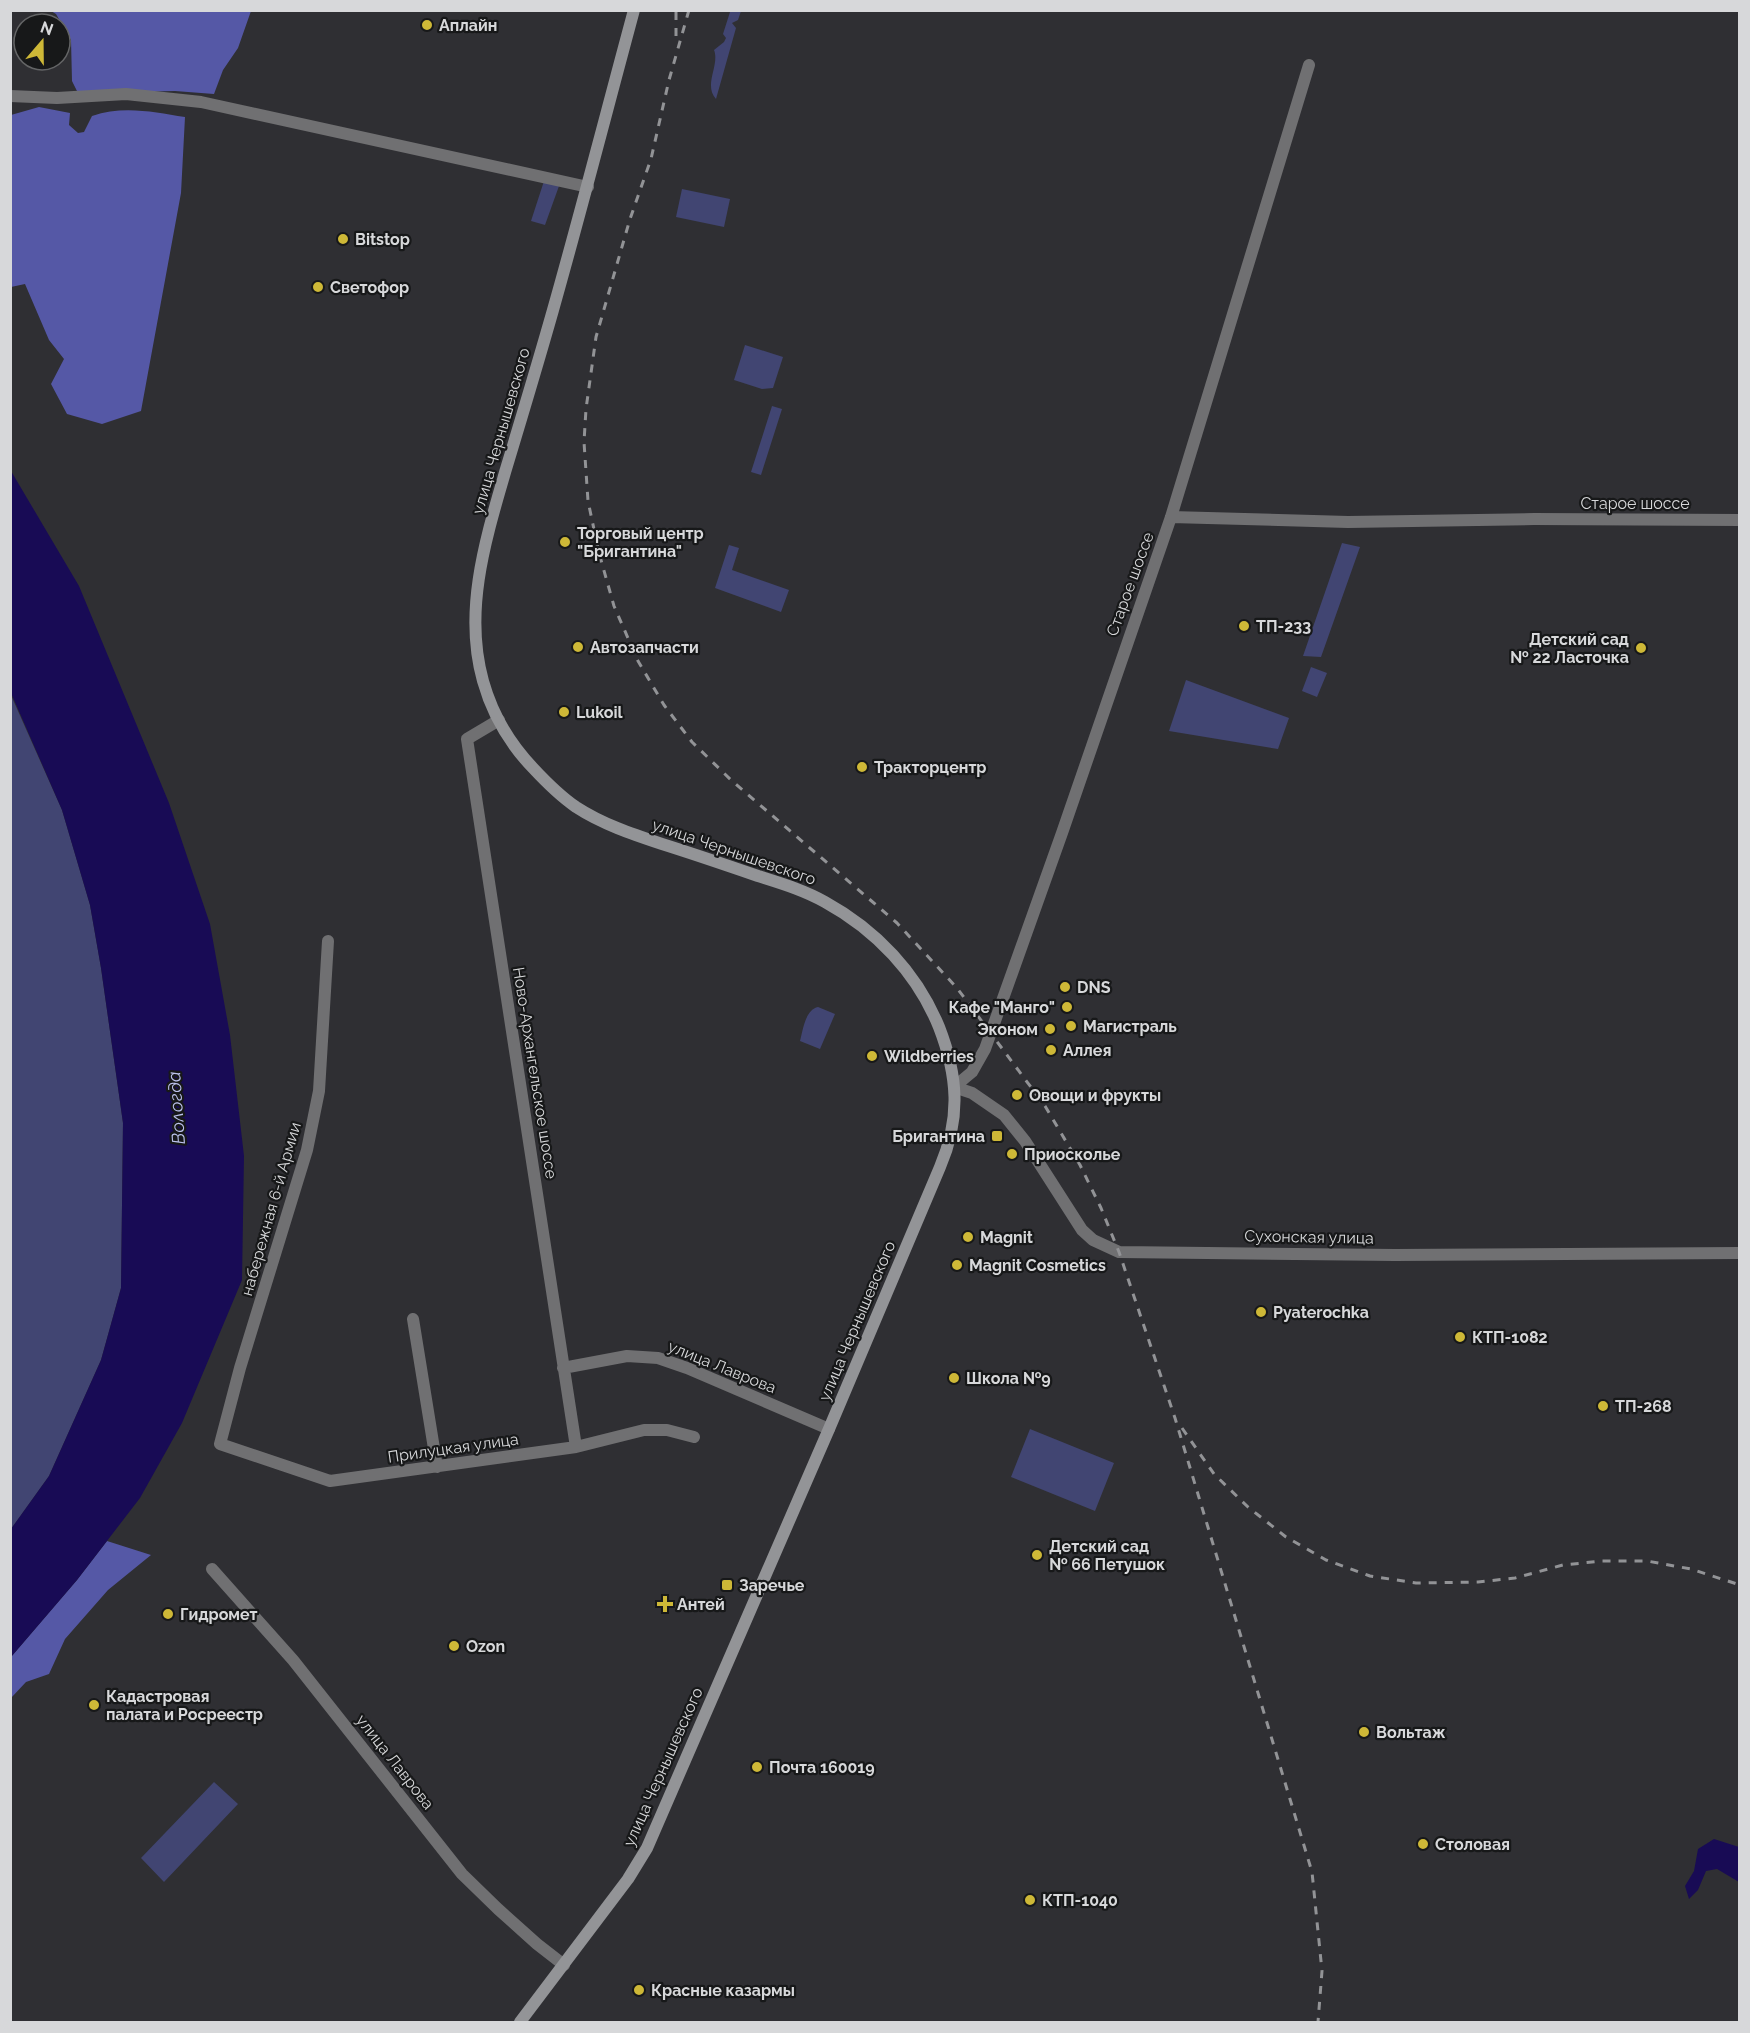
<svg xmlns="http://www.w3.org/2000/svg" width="1750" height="2033" viewBox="0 0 1750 2033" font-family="Raleway,sans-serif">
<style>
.green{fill:#414572}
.forest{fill:#5558a6}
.water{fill:#180b55}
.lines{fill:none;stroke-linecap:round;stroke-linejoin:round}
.minor{stroke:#707072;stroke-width:12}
.secondary{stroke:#939497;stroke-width:12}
.rail{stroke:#929396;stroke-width:3;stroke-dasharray:8 8;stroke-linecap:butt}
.poi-dot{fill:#ceb837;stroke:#171819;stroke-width:2}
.labels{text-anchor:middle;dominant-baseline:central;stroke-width:4.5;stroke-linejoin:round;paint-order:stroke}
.poi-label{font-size:16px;font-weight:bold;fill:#d7d8da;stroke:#171819;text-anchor:start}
.street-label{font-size:16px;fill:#d7d8da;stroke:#171819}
.water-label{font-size:18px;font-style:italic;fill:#bcc2ed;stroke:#171819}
</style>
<rect width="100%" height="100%" fill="#2f2f33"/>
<path class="green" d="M734,10L741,11L738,20L732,23L736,28L716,99C703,85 720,65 714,50L724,42L726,38L723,34L730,12Z
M544,181L559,186L545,225L531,221Z
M682,189L730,199L724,227L676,217Z
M745,345L783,357L773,388L762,389L734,380Z
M772,406L782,409L761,475L751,472Z
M1342,543L1360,547L1321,657L1303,656Z
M729,545L739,548L732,570L789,590L781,612L715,588Z
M1311,667L1327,673L1317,697L1302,691Z
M1186,680L1289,718L1278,749L1169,731Z
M10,693L62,810L90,905L101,968L123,1123L121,1288L101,1360L49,1476L11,1529Z
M818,1007L835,1014L820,1049L800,1041C803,1030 805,1010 818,1007Z
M1030,1429L1114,1463L1095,1511L1011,1477Z
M214,1782L238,1804L164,1882L141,1858Z"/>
<path class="forest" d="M51,11H251L238,48L223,70L214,94L175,91L78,93L72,81L71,40L56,14Z
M39,107L70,113L69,125L78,133L84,132L92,116C123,105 154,112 185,117L181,193L141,411L102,424L67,414L51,384L64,359L49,340L25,284L11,287V115Z
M107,1541L151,1555L108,1590L65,1639L49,1674L26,1682L11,1698V1657L77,1580Z"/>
<path class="water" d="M11,471L79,586L169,803L210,924L230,1035L244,1156L242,1280L182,1423L140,1498L77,1580L11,1657V1529L49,1476L101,1360L121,1288L123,1123L101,968L90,905L62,810L11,693Z
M1714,1839L1739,1847V1882L1717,1869L1706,1871L1698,1890L1689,1899L1685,1886L1694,1871L1698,1849Z"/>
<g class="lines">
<path class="minor" d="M10,96L57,98L126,94L201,102L588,187
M1171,517L1348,522L1534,519L1740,520
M499,720L467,739L576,1447
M328,941L319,1091L307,1150L240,1368L220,1444L330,1481L576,1447L644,1430H667L694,1437
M954,1087L972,1072L985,1049L1062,833L1171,517L1309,65
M954,1087L972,1093L1004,1115L1025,1141L1082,1230L1093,1240L1119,1252L1395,1255L1740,1253
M413,1319L437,1467
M563,1368L627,1356L658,1358L687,1368L829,1429
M212,1569L293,1660L462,1874L498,1909L537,1944L564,1965"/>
<path class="secondary" d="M520,2022L628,1879L647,1848L829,1429L940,1167C961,1118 958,1076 939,1027C917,973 876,930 825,902C804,890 780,883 758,876C726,865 694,854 662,844C632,834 602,824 576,807C560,796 546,782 533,768C510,744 492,713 483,681C463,610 486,538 506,469C522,416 538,363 553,310C581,211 607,110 634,10"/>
<path class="rail" d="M689,10L669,80L651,159L630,219L596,337L586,409L584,442L588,501L599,553L614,606L638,661L664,705L692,742L731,780L897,923L957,988L1045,1106L1080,1165L1101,1208L1119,1252L1175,1418L1312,1872L1322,1971L1318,2022
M676,36V10
M1182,1428L1214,1474L1248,1507L1286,1537L1326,1560L1370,1576L1416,1583L1478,1582L1515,1578L1563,1565L1602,1561H1647L1691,1569L1740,1585"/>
</g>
<g class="poi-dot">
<circle cx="427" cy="25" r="6"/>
<circle cx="343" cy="239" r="6"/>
<circle cx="318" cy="287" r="6"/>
<circle cx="565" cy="542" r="6"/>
<circle cx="1244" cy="626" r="6"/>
<circle cx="578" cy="647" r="6"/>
<circle cx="1641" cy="648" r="6"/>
<circle cx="564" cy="712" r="6"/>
<circle cx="862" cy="767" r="6"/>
<circle cx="1065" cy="987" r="6"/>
<circle cx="1067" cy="1007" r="6"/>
<circle cx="1071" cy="1026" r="6"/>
<circle cx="1050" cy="1029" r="6"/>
<circle cx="1051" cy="1050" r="6"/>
<circle cx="872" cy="1056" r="6"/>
<circle cx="1017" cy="1095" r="6"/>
<rect x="991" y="1130" width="12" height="12" rx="3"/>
<circle cx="1012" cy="1154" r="6"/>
<circle cx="968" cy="1237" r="6"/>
<circle cx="957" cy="1265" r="6"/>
<circle cx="1261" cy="1312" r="6"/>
<circle cx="1460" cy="1337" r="6"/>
<circle cx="954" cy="1378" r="6"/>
<circle cx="1603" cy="1406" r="6"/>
<circle cx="1037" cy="1555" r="6"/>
<rect x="721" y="1579" width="12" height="12" rx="3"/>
<path d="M662 1595h6v6h6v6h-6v6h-6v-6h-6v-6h6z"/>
<circle cx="168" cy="1614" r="6"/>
<circle cx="454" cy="1646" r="6"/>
<circle cx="94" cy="1705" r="6"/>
<circle cx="1364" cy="1732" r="6"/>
<circle cx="757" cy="1767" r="6"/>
<circle cx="1423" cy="1844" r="6"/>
<circle cx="1030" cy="1900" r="6"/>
<circle cx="639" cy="1990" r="6"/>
</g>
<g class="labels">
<g class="poi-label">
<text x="439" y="25">Аплайн</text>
<text x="355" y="239">Bitstop</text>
<text x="330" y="287">Светофор</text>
<text x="577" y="533">Торговый центр<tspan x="577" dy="18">"Бригантина"</tspan></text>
<text x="1256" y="626">ТП-233</text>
<text x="1629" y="639" text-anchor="end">Детский сад<tspan x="1629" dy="18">№ 22 Ласточка</tspan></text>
<text x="590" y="647">Автозапчасти</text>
<text x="576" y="712">Lukoil</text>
<text x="874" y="767">Тракторцентр</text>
<text x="1077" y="987">DNS</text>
<text x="1055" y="1007" text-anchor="end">Кафе "Манго"</text>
<text x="1083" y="1026">Магистраль</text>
<text x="1038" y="1029" text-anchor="end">Эконом</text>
<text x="1063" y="1050">Аллея</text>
<text x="884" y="1056">Wildberries</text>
<text x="1029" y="1095">Овощи и фрукты</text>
<text x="985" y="1136" text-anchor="end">Бригантина</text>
<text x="1024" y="1154">Приосколье</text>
<text x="980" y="1237">Magnit</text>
<text x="969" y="1265">Magnit Cosmetics</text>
<text x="1273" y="1312">Pyaterochka</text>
<text x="1472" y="1337">КТП-1082</text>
<text x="966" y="1378">Школа №9</text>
<text x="1615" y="1406">ТП-268</text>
<text x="1049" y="1546">Детский сад<tspan x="1049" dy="18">№ 66 Петушок</tspan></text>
<text x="739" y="1585">Заречье</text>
<text x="677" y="1604">Антей</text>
<text x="180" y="1614">Гидромет</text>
<text x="466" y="1646">Ozon</text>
<text x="106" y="1696">Кадастровая<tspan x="106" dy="18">палата и Росреестр</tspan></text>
<text x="1376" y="1732">Вольтаж</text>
<text x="769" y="1767">Почта 160019</text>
<text x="1435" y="1844">Столовая</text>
<text x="1042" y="1900">КТП-1040</text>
<text x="651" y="1990">Красные казармы</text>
</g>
<g class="street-label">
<text transform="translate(501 431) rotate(-74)">улица Чернышевского</text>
<text x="1635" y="503">Старое шоссе</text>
<text transform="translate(1130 584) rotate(-70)">Старое шоссе</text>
<text transform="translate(734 852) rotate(19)">улица Чернышевского</text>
<text transform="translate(535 1073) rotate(81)">Ново-Архангельское шоссе</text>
<text transform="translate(271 1209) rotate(-74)">набережная 6-й Армии</text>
<text transform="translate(1309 1237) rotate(1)">Сухонская улица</text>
<text transform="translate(857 1321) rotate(-67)">улица Чернышевского</text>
<text transform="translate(722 1367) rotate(22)">улица Лаврова</text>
<text transform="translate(453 1448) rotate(-8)">Прилуцкая улица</text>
<text transform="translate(395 1762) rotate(52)">улица Лаврова</text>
<text transform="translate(663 1767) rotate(-66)">улица Чернышевского</text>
</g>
<g class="water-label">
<text transform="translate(176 1108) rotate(-94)">Вологда</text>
</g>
</g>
<rect width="1750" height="2033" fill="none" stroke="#d7d8da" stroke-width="24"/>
<g transform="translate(42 42) rotate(20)"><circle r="28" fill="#171819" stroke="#646566" stroke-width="1.5"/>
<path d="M0-4.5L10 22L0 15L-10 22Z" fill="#ceb837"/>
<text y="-9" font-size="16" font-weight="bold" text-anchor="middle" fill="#d7d8da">N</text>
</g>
</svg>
